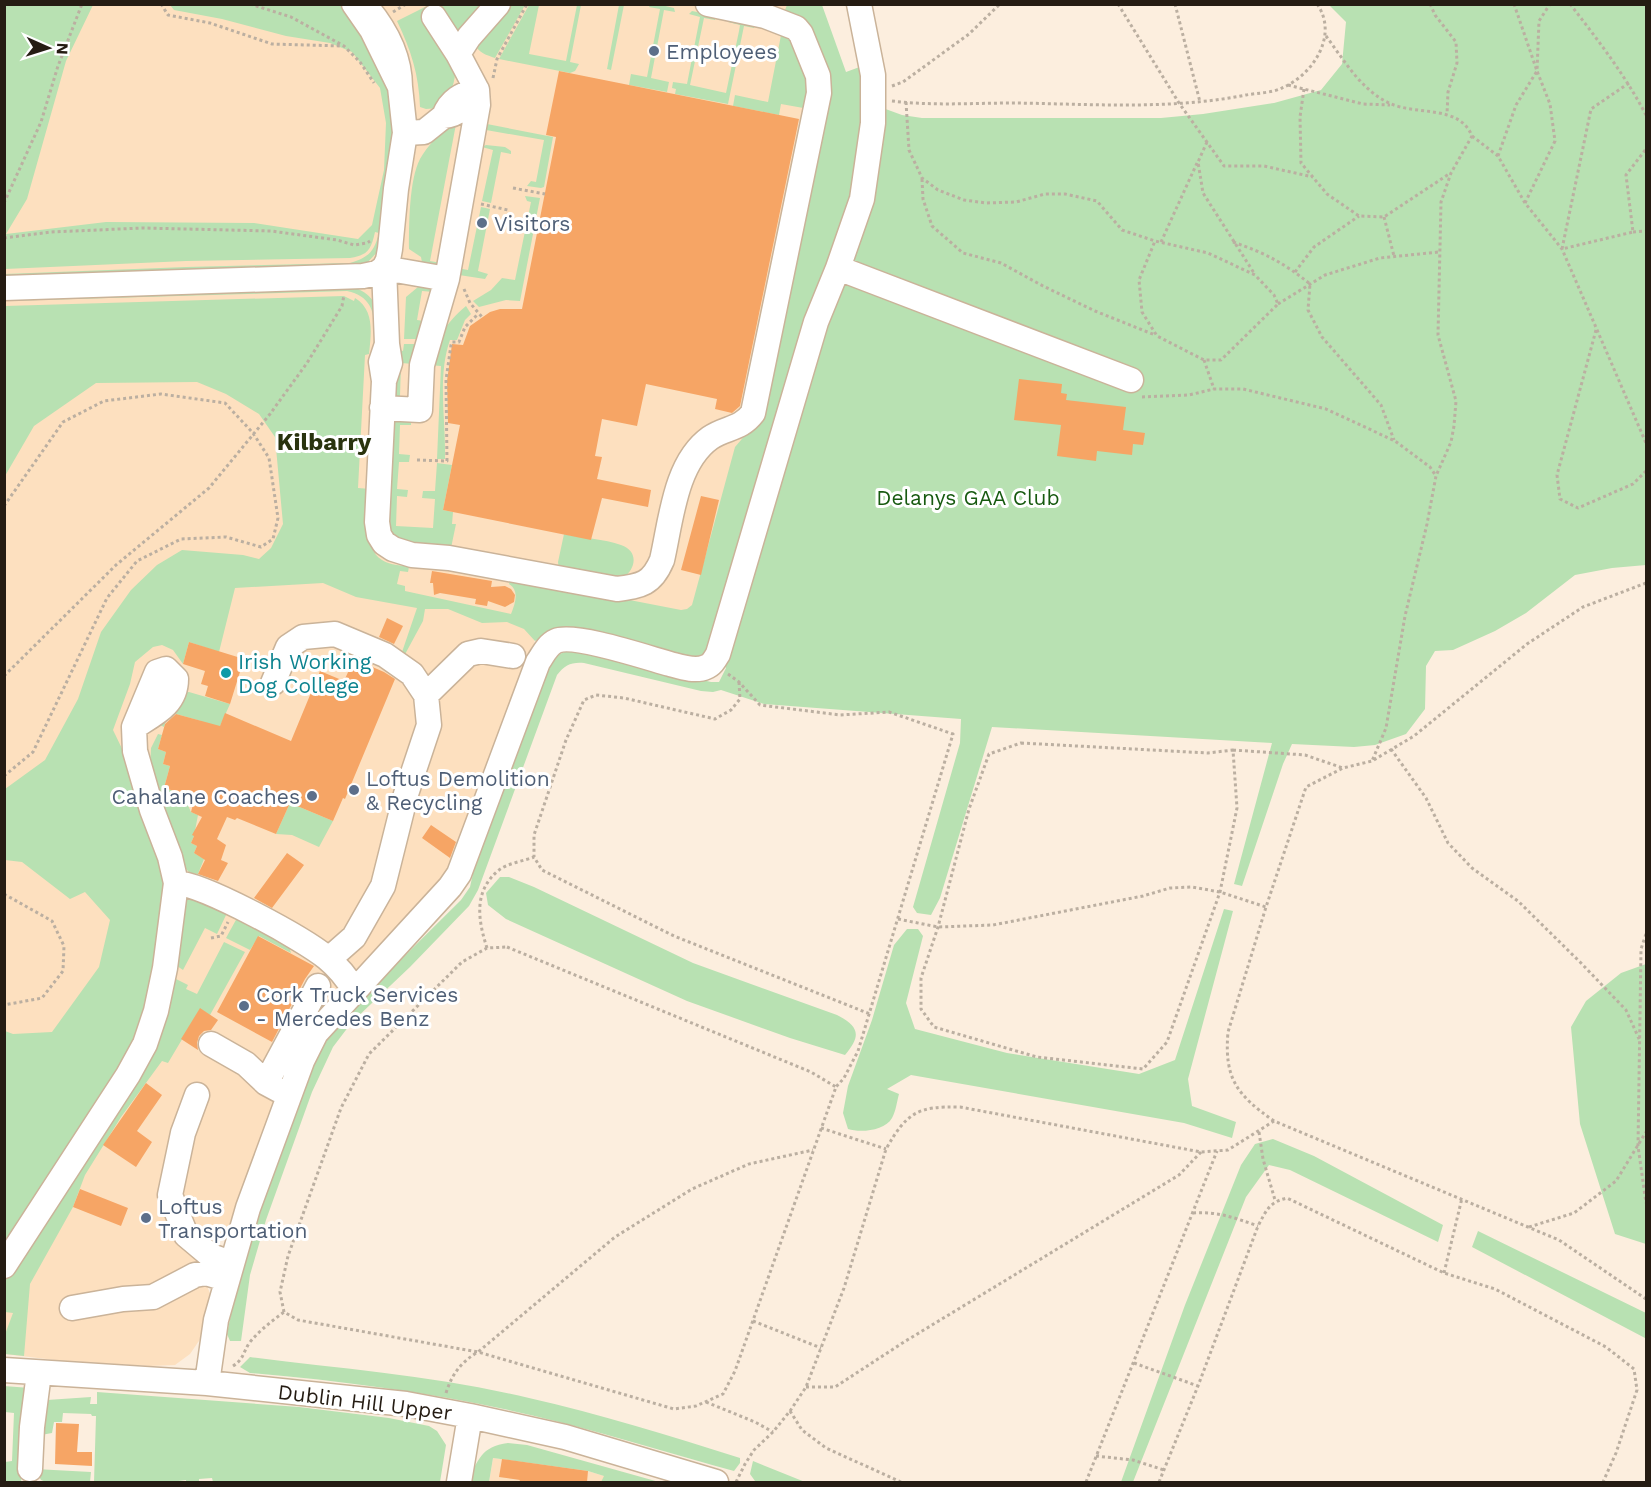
<svg xmlns="http://www.w3.org/2000/svg" width="1651" height="1487" viewBox="0 0 1651 1487" font-family="'Work Sans',sans-serif">
<style>
.built{fill:#fde0bf}
.green{fill:#b8e1b2}
.building{fill:#f6a565}
.lines{fill:none;stroke-linecap:round;stroke-linejoin:round}
.minor-casing{stroke:#cab399;stroke-width:27}
.path{stroke:#bbafa1;stroke-width:3;stroke-dasharray:3 3;stroke-linecap:butt}
.minor{stroke:#fff;stroke-width:24}
.service-dot{fill:#5c6f8a;stroke:#fff;stroke-width:2}
.culture-dot{fill:#0f9aa8;stroke:#fff;stroke-width:2}
.labels{text-anchor:middle;dominant-baseline:central;stroke-width:6;stroke-linejoin:round;paint-order:stroke}
.service-label{font-size:21px;fill:#4e5e75;stroke:#fff;text-anchor:start}
.park-label{font-size:21px;fill:#175a10;stroke:#fff}
.culture-label{font-size:21px;fill:#0d838f;stroke:#fff;text-anchor:start}
.street-label{font-size:21px;fill:#251c13;stroke:#fff}
.quarter-label{font-size:24px;font-weight:bold;fill:#29330e;stroke:#fff}
</style>
<rect width="100%" height="100%" fill="#fceede"/>
<path class="built" d="M5,5H822L709,637L538,620L532,657L453,867L427,903L330,996L315,1018L282,1077L276,1104L228,1235L218,1241L214,1247L204,1279L212,1298L203,1335L190,1354L175,1365L150,1366L63,1361L5,1354Z
M493,1458L588,1471L624,1482H489Z"/>
<path class="green" d="M344,4L381,59L395,115L381,248L367,263L356,268L5,280V274L186,267L350,263C369,257 374,252 379,233L375,232C371,250 368,255 350,258L186,261L5,269L4,5H93L66,61L27,199L6,234L106,222L254,223L358,239L372,225L384,170L386,123L380,88L352,52L330,43L286,36L222,19L174,10L170,5Z
M429,5H487L455,73C455,87 447,97 439,108L426,109L420,107C419,75 411,50 397,21Z
M509,5H525L495,58C487,55 478,53 475,44Z
M539,5L529,54L566,61L577,5H581L570,62L579,64L575,71L570,73L499,59L529,5Z
M619,5H624L611,70L607,69Z
M650,5H661L674,8L675,12L664,10L651,78L669,82L667,92L629,85L631,74L647,77L660,9L649,7Z
M787,5H822L846,72L865,65L880,107L902,115L922,118H1161L1203,114L1274,103L1321,90L1342,64L1346,22L1329,5H1646V565L1612,568L1575,575L1526,613L1495,631L1453,650L1435,651L1426,666L1425,709L1406,734L1375,745L1354,747L1292,744L1283,764L1242,886L1234,884L1272,743L992,727L940,898L931,915L917,913L913,907L960,743L961,719L764,704L721,690L713,692L701,691L584,663C571,662 565,665 557,675L478,890L469,906L410,967L352,1022L333,1047L312,1092L266,1220L250,1275L241,1341H230L227,1334L240,1269L257,1215L303,1088L325,1042L344,1016L461,900L470,887L478,851L543,680C553,661 554,651 577,650L711,682H719L726,668L718,654L701,660L552,631L535,641L524,629L507,622L482,623L448,609H425L423,621L403,658L401,655L417,608L356,597L323,583L235,588L219,652L189,642L183,664L173,650L162,645L153,647L135,662L130,684L113,730L127,759L169,881L142,1032L5,1249V1031L13,1034L52,1032L99,967L110,920L85,892L70,899L22,862L5,860V789L45,760L78,699L101,632L131,590L157,565L182,550L243,555L259,559L271,548L283,524L275,437L259,414L226,394L197,382L96,383L34,426L5,476V306L344,296L354,301L355,298C375,310 371,334 369,354L365,355L358,488L371,489C370,508 362,549 382,560C390,565 400,565 409,567L408,572L400,571L397,584L405,586V591L511,614C515,604 520,591 509,584L511,577L681,610L687,609L692,605L735,447L753,426L826,93L775,7L785,10Z
M692,11L712,15L715,17V20L704,18L690,85L726,93L739,31L740,25L728,22L734,18L755,24L754,28L744,26L728,104L675,94L676,89L672,88L673,82L687,84L700,17L689,14Z
M783,25L813,76L809,109L781,104L779,115L733,106L735,95L768,102Z
M464,121L467,126L456,124L430,261L441,263L440,267L423,268L421,257L409,249C409,225 409,180 420,159C427,146 441,133 450,122Z
M487,124L553,137L544,187L541,188L527,186L531,181L536,182L544,140L486,130Z
M486,145L505,147L511,151V154L501,152L491,203L482,201L493,150L482,147Z
M525,196L540,198L520,301L506,300L479,307L473,301L491,290L502,278L515,280L531,202L527,201Z
M481,207L490,209L478,271L488,274L485,279L459,275L457,268L468,270Z
M420,282L430,284L434,292L422,291L417,320L430,322L423,339H404L406,297L418,287Z
M356,288C387,301 378,328 373,355C374,328 381,298 347,291L5,301L4,296Z
M466,306L471,314L465,320L457,340H450C437,377 446,420 445,459H437L441,366L429,365C437,338 445,324 466,306Z
M400,344V350L403,351L404,344H420L414,364L401,363L400,396L411,397L395,400V345Z
M391,420L411,421V425H400L399,454L410,455L409,462H399L397,489L408,490L407,497L397,496L396,526L433,528L435,499L422,498L423,491H435L437,463L452,465L443,510L453,512L452,524H456L451,548L414,543L400,540L390,534L385,522L393,437L390,436Z
M564,534C581,538 605,539 621,545C639,551 636,569 623,578L559,570L558,562Z
M189,692L230,704L212,744L196,766L186,801L191,812L198,815L194,836L191,843L197,846L194,853L204,859L198,874L190,873L176,859L150,770L151,748L158,734L162,735L158,749L166,752L163,764L170,766L164,788L183,794L201,721L169,712L164,727L160,725L161,717L181,693Z
M290,803L333,821L319,847L292,835L276,834Z
M500,877H509L534,887L693,963L837,1015C860,1027 861,1036 845,1055L790,1038L687,1001L506,919L488,905L486,893Z
M185,895L227,913L217,934L205,928L183,970L171,962Z
M1224,909L1233,911L1188,1079L1192,1106L1236,1122L1232,1138L1184,1123L911,1075L887,1089L899,1094C897,1101 896,1111 892,1118C885,1131 860,1133 848,1129L843,1113L848,1086L872,1020L894,945L907,929H918L923,936L906,1003L915,1029L1007,1053L1139,1074L1175,1060Z
M237,918L289,946L291,953L259,936L250,950L226,938Z
M224,942L245,952L210,1015L200,1009L168,1063L162,1061L121,1117L85,1175L73,1207L30,1284L24,1356L5,1354L4,1337L13,1313L5,1312V1280L133,1081L168,975L188,985L186,989L197,994Z
M1646,964V1244L1615,1234L1580,1124L1571,1027L1586,1001L1621,973Z
M1273,1139L1314,1156L1443,1225L1438,1242L1290,1170L1269,1165L1246,1197L1133,1482H1121L1185,1305L1241,1165L1255,1144Z
M1478,1231L1646,1313L1645,1338L1472,1247Z
M250,1357C343,1369 438,1376 529,1398C600,1414 670,1436 740,1458V1463L734,1471C676,1455 618,1437 559,1422C458,1396 354,1382 250,1373L240,1367Z
M4,1386L30,1388L21,1482H5V1462L12,1461L14,1413L5,1412Z
M97,1392L299,1407L389,1418L429,1426L437,1431L446,1445L440,1482H213L212,1478L199,1479V1482H186V1480L171,1482H94L96,1416H92L91,1414L63,1413L62,1422H54L52,1433L41,1435L47,1400L91,1397L90,1404H97Z
M508,1443L527,1445L659,1482H601L604,1476L588,1471L493,1458L489,1482H467C478,1461 481,1446 508,1443Z
M753,1461L805,1482L755,1481L750,1474Z
M35,1469L91,1472L90,1482H46L41,1480Z"/>
<path class="building" d="M559,71L799,119L740,406L732,413L715,409L717,399L646,384L637,426L602,419L595,456L602,457L597,479L651,490L648,507L602,498L591,540L443,510L460,425L448,423L447,381L452,344L463,345L470,326L490,312L500,309H522L556,137L546,135Z
M1019,379L1062,384L1061,393L1067,394L1066,400L1126,407L1123,430L1145,433L1143,445L1133,444L1132,455L1097,451L1096,461L1057,456L1061,425L1014,420Z
M701,496L719,500L701,575L681,570Z
M432,571L492,581L491,587L505,586L511,589L515,595L514,602L505,607L488,601L487,606L475,604L476,599L440,593L434,595L433,583H430Z
M387,618L403,626L394,644L379,637Z
M189,642L244,659L230,704L205,696L208,686L201,684L205,671L183,664Z
M354,659L384,672L395,679L345,799L343,798L333,821L290,803L276,834L237,818L235,820L227,817L217,839L226,845L221,860L228,863L218,881L198,874L205,860L194,853L197,846L191,843L194,836L192,835L202,817L191,812L195,797L164,788L170,766L163,764L166,752L158,749L165,724L176,714L220,726L225,713L291,741L320,671L344,681Z
M431,825L456,842L450,858L422,838Z
M287,853L304,865L272,908L254,898Z
M258,936L314,966L305,979L272,1042L217,1012Z
M200,1008L218,1020L211,1030L204,1031L199,1036L197,1043L198,1050L181,1039Z
M146,1083L162,1095L137,1131L152,1142L136,1167L103,1145Z
M80,1189L128,1208L121,1226L73,1207Z
M56,1423L79,1424L77,1452H92V1466L55,1464Z
M502,1459L588,1471L587,1482H519L520,1480L499,1477Z"/>
<g class="lines">
<defs>
<path id="minor" d="M354,4L372,30L400,87C400,56 385,28 364,4
M434,17L458,54
M477,90C468,101 461,115 444,116C450,100 462,94 477,90Z
M405,133L424,132L444,116
M838,268L862,199L873,123V75L859,4
M4,288L363,276L377,273L384,268L388,260L390,249L396,189L405,133L400,87
M387,344L384,268L447,279
M387,344L390,363L384,381L381,362Z
M384,381L377,522L379,535L384,543L393,549L412,555L449,558L617,589C641,586 652,584 662,560C671,521 675,463 710,438C726,427 740,430 753,413L819,93L818,76L801,34L796,28L765,16L708,4
M382,408L420,410L422,365L447,279L478,105L477,90L458,54L469,37L498,4
M273,683L288,647L303,637L335,634L385,655L412,674L426,695L429,725L406,794L383,886L354,937L329,959
M426,695L468,654L481,651L513,656
M176,883C204,884 304,939 327,958C338,967 347,978 354,990
M211,1044L246,1064L266,1083L279,1090
M266,1083L318,986
M197,1095L183,1133L170,1195L186,1235L211,1256L231,1263
M4,1266L128,1075L145,1044L156,1011L165,968L176,883L170,857L152,810L135,751L134,727L157,672L166,669L176,679C176,705 154,714 134,727
M72,1308L123,1299L153,1297L195,1275L206,1273L226,1279
M4,1370L207,1383L406,1404L470,1416L565,1437L716,1482
M207,1383L216,1320L248,1208L302,1061L316,1033L450,887L459,874L538,662C543,655 547,645 556,641C574,633 648,658 670,664C681,667 695,672 706,667C712,665 715,659 718,654L816,322L838,268L1131,380
M30,1469L32,1427L39,1373
M459,1482L470,1416"/>
</defs>
<use href="#minor" class="minor-casing"/>
<path class="path" d="M161,4L168,15L210,23L272,44L342,46
M250,4L291,17L344,46L360,62L374,83
M1118,4L1179,103L1224,166H1264L1313,177
M1175,4L1200,102
M1430,4L1435,15L1456,42L1457,63L1448,92L1447,114
M1570,4C1598,40 1625,75 1646,115
M393,12L406,4
M1326,36C1344,60 1361,90 1389,103C1416,116 1459,104 1472,136L1451,173L1441,202L1438,335L1456,401L1454,426L1451,442L1436,476
M493,78L497,59L527,4
M1629,83L1591,109L1562,249L1633,232L1626,175L1646,149
M1288,85L1363,104L1390,105
M892,86L903,82L969,34L1000,4
M1304,89L1300,117L1301,163L1327,194L1359,216L1384,217L1449,174
M892,101C932,106 974,103 1015,103C1092,104 1170,110 1246,95C1257,93 1272,93 1282,88C1313,75 1339,35 1317,4
M906,102L909,150L922,178L938,190L964,200L986,203L1016,202L1045,194H1065L1097,201L1122,230L1155,241L1208,253L1255,275L1274,295L1278,304L1221,360H1204L1157,336L1142,312L1139,280L1155,241
M1472,136L1498,156L1525,203L1562,249L1646,443
M1207,142L1198,162L1203,193L1254,273
M1498,156L1516,105L1537,71L1514,4
M922,179L923,199L932,226L963,253L1001,263L1043,286L1095,311L1155,335
M513,188L545,194
M4,203L41,122L58,66L82,4
M1525,203L1555,141L1550,104L1537,71L1539,21L1550,4
M481,204L508,210
M1384,217L1394,256
M1633,232L1646,231
M4,238L51,232L143,228L271,231L337,240L354,245L367,243L370,241
M1161,242L1197,163
M1233,242C1265,253 1284,263 1310,284L1308,310L1322,337L1381,405L1394,440
M1295,272L1314,247L1359,216
M464,289L470,303L482,317
M1278,304L1325,275L1380,258L1439,252
M1596,330L1557,475L1560,499L1578,508L1633,484L1646,471
M1204,360L1214,389
M1142,397L1189,395L1214,389H1243L1326,409L1395,441L1430,467L1436,476L1427,524L1405,616L1386,728L1372,761
M417,460L447,461L446,380L451,345L452,342H459L465,327L478,314
M4,506L63,422L104,401L161,394L225,403L253,433L269,458L278,518L273,539L261,547L226,537L181,539L137,561L107,598L33,752L4,776
M1646,583L1583,607L1527,644L1414,736L1372,761L1343,768L1306,787L1266,907L1228,1032C1224,1079 1237,1095 1274,1121L1559,1240L1646,1299
M728,674L739,682L760,705L840,715L889,712L953,734L858,1051L844,1078L836,1087
M4,676L116,565L209,488L270,414L307,363L342,306L344,295
M739,682L740,699L731,710L715,719L624,698L596,695L584,700L566,740L534,835V857L542,870L674,936L870,1014
M1021,743L1208,753L1233,750L1237,808L1220,892L1167,1042L1143,1069L1037,1057L934,1027L921,1009V978L938,927L969,809L989,754Z
M1391,749L1426,798L1448,843L1472,868L1518,901L1581,963L1626,1010L1640,1041
M1233,750L1305,755L1343,768
M4,894L52,921L64,946L63,971L42,998L4,1005
M898,919L938,927L993,925L1143,896L1170,888L1192,887L1220,892L1266,907
M1646,934L1641,949L1638,1146L1646,1203
M211,938L221,936L228,922
M507,947L811,1072L836,1087L735,1371L723,1394L696,1406L674,1409L478,1352L298,1320L284,1312L280,1292L288,1256L341,1108L369,1054L462,962L487,948Z
M487,948C478,920 473,891 499,870C508,863 524,861 534,857
M821,1128L886,1149
M1259,1132L1263,1159L1275,1200
M1193,1213C1217,1211 1235,1218 1258,1226
M1529,1227L1574,1213L1616,1181L1646,1132
M1444,1273L1462,1198
M753,1321L821,1348
M1134,1363L1198,1386
M233,1366C244,1359 243,1352 250,1342C260,1330 272,1321 284,1312
M806,1387H835L904,1342L1179,1175L1201,1152
M446,1393C452,1374 461,1362 478,1352L615,1237L692,1189L749,1164L813,1150
M706,1402L755,1422L773,1432
M790,1411L802,1430L826,1448L901,1482
M1096,1456L1133,1460L1164,1470
M736,1482L745,1464L754,1450L773,1432L790,1411L806,1387L844,1288L886,1149C907,1112 918,1106 960,1107L1201,1152L1228,1150L1274,1121
M1086,1482L1217,1151
M1159,1482L1198,1386L1258,1226C1266,1211 1269,1202 1287,1198L1444,1273L1495,1289L1606,1347L1634,1369L1637,1390L1616,1453L1603,1482"/>
<use href="#minor" class="minor"/>
</g>
<g class="service-dot">
<circle cx="654" cy="51" r="6"/>
<circle cx="482" cy="223" r="6"/>
<circle cx="354" cy="790" r="6"/>
<circle cx="312" cy="796" r="6"/>
<circle cx="244" cy="1006" r="6"/>
<circle cx="146" cy="1218" r="6"/>
</g>
<circle class="culture-dot" cx="226" cy="673" r="6"/>
<g class="labels">
<g class="service-label">
<text x="666" y="51">Employees</text>
<text x="494" y="223">Visitors</text>
<text x="366" y="778">Loftus Demolition<tspan x="366" dy="24">&amp; Recycling</tspan></text>
<text x="300" y="796" text-anchor="end">Cahalane Coaches</text>
<text x="256" y="994">Cork Truck Services<tspan x="256" dy="24">- Mercedes Benz</tspan></text>
<text x="158" y="1206">Loftus<tspan x="158" dy="24">Transportation</tspan></text>
</g>
<g class="park-label">
<text x="968" y="497">Delanys GAA Club</text>
</g>
<g class="culture-label">
<text x="238" y="661">Irish Working<tspan x="238" dy="24">Dog College</tspan></text>
</g>
<g class="street-label">
<text transform="translate(365 1402) rotate(7)">Dublin Hill Upper</text>
</g>
<g class="quarter-label">
<text x="324" y="442">Kilbarry</text>
</g>
</g>
<rect width="1651" height="1487" fill="none" stroke="#251c13" stroke-width="12"/>
<g transform="translate(48 48) rotate(93)" stroke="#ffffff" stroke-width="4.5" paint-order="stroke">
<path d="M0-4.5L10 22L0 15L-10 22Z" fill="#251c13"/>
<text y="-9" font-size="16" font-weight="bold" text-anchor="middle" fill="#251c13">N</text>
</g>
</svg>
